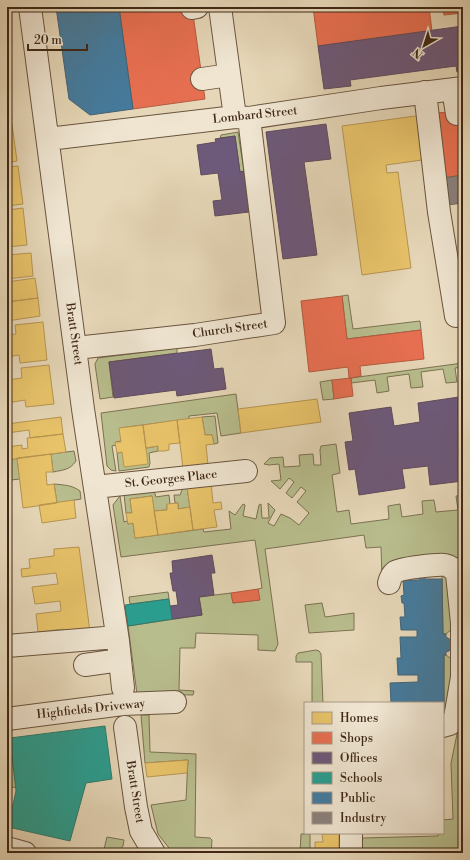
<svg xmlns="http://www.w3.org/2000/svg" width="470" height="860" viewBox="0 0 470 860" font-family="'Libre Bodoni',serif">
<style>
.green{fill:#b8bd8d;stroke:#7c7252}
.homes{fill:#e9c46a;stroke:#b69551}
.shops{fill:#e76f51;stroke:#b55a3f}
.offices{fill:#6d597a;stroke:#604a5c}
.schools{fill:#2a9d8f;stroke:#317a6b}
.public{fill:#457b9d;stroke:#446274}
.industry{fill:#8a817c;stroke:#74665d}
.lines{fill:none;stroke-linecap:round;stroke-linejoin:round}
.minor-casing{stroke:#6a543e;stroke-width:24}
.minor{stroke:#efe5d1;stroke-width:22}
.labels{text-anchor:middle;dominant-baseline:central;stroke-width:4;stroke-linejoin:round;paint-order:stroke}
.street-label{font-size:12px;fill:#402816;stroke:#efe5d1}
</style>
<rect width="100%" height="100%" fill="#e6d7b8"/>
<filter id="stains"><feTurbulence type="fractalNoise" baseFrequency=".005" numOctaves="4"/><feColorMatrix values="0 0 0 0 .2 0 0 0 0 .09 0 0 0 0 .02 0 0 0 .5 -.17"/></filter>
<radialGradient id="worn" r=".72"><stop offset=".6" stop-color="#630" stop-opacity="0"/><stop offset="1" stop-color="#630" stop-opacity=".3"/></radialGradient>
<path class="green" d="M238,132L244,171L240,172L235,136L220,138L221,135Z
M348,295L353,329L420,321L421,330L347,339L342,296Z
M177,348V353L109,362L113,397L100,399L95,364L98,358Z
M463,363V367L455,368L457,382L446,383L443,369L421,372L423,387L411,388L409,374L387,377L389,391L377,393L375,380L351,383V378Z
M332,380L334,399L323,400L320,382Z
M236,394L241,433L221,436L217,413L189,416V419L120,428L121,441L116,442V445L112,446L116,471L111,470L107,466L101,413Z
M215,416L218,443L214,444L212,435H205L202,417Z
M336,444L340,473L332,475L337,512L349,510L351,524L389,519L388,506L400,504L402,517L423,514L422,501L434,500L436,512L458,510L456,496H463V568L382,578L381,547L366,548L364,535L265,549L278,644L275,651L258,650V635L196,633L195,648H180L179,690L194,691L193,695L137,694L128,626L202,615L199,597L231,593L233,603L259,600L258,589L262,588L255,540L121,557L113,505L120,496L124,522L127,521L128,524L133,523L135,538L203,529L204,532L231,529L229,511L235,515L243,504L245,505L243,516L256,519L259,505L261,504L262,518H269L268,503L275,510L268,523L274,526L281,514L290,518L299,525L309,513L297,502L306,491L301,487L292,498L286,493L294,482L289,478L280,489L271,481L281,480L279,464L269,465L264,464L270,458L283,457L284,467L300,466L299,455L313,454L314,465H321L320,450L321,446Z
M158,446V451L149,453L150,463L149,467L119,471L117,453Z
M74,451L76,461C70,470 63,470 53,472L51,454Z
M17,458L20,479L11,480L8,460Z
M54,484C64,485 72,485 80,491L81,499L57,503Z
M185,486H187L190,507L178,509V503H175L174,495H180L182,490Z
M154,491L156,497L169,495L170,504L167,505V510L154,511L152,496L130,499L132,513H126L124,494Z
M442,575L447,577L452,629L446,634H443Z
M168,592L169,599L130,604L129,597Z
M322,603L325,617L354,613V630L309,633L305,605Z
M316,650L319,651L321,654L323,703H312V662H296V656L298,653Z
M444,655H446L453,660L449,711L444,710Z
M463,705V853H361L362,838L438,836V833H443V820L453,819L451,763Z
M141,715H149L150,752L196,754L195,837L210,838L212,840L211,853H173L158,834L151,805L186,800L188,760L145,763Z
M9,734L16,787L7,788V735Z
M301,834H310V853H300Z
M107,837L124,840L123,846L117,853H103Z"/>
<path class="homes" d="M7,81L12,119H7Z
M423,115L429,159L386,165L387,173L398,172L411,268L362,275L342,126Z
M7,124H12L17,161L7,163Z
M18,166L23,204L7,206V167Z
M23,208L27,245L7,247V210Z
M31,253L33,276L7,279V255Z
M35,278L38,298L7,302V282Z
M38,298L40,316L7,321V302Z
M43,322L47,360L20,363L19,355L7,357V335L16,334L15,325Z
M49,365L54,404L26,407L25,400L7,403V380L22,378L21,368Z
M317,399L321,422L241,433L238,409Z
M61,417L63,434L30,438L29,430L7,433V424Z
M202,417L205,435H212L214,444L206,445L208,465L183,468L177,420Z
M177,420L180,443L169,444V450L164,451H158V446L146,448L143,425Z
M143,425L148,464L124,467L122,452L117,453L116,448L115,442H121L119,428Z
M63,434L66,452L7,460V447L22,445V449L28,448L27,438Z
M51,454L53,472H46L47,485L54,484L57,503L23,508L17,458Z
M211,483L213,503L221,502L222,509L214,510L217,527L193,530L187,486Z
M152,496L158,535L135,538L133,523L128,524L127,519L126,513H132L130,499Z
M74,500L76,518L42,523L39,505Z
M178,503V509L190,507L193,530L158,535L154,511L167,510V504Z
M79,547L90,632L64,635L63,629L38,632L36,614L61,611L60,601L35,604L32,587L58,584L56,573L22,577L21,569L30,568L29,559L54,556V549Z
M188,760L187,773L147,777L145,763Z
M322,834H339V853H315V842H323Z"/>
<path class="shops" d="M119,7H192L205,99L133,109Z
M313,7H429L432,31L318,46Z
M443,7H463V13L444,15Z
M450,112L463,117V175L443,178L436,113Z
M342,296L347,339L421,330L424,359L360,366L361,376L351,378H349L348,367L309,372L301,301Z
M351,378L353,396L334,399L332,380Z
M258,589L260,600L233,603L231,593Z"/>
<path class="offices" d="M463,26V71L457,72L456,66L350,80L351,86L324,89L318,46Z
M326,124L331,159L304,162L317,255L283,259L266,132Z
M235,136L240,172L244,171L249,212L215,216L213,201L222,200L218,173L201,175L197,145L216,142L215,139Z
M211,349L214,369L223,368L226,389L177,396L176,390L114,398L109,362Z
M459,397L463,422V481L430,485L428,466L402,469L405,488L359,495L355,469L349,470L345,442L353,441L349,413L391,407L394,426L420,422L418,403Z
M212,555L215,573H211L214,595L199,597L202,615L172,619L170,606L178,605L176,591H173L170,573H173L172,561Z"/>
<path class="schools" d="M169,599L172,619L128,626L125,605Z
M105,726L112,779L86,783L70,841L8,827L16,791L10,738Z"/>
<path class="public" d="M56,7H119L133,109L90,115L69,99Z
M423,577L425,579H442L443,634H446V637L451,640L452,647L449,651L446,652V655H444V710H443V703H391L390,683L418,682V675H398L397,658H401L400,637H417V630H401L400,617H405L404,603H402L401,596L404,595L403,580H419L420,578Z"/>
<path class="industry" d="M463,175V203L447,205L443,178Z"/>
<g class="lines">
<defs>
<path id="minor" d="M30,7L83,409L118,641L123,688
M220,7L235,117
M192,8L197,7
M202,79L229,75
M453,89L457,114
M425,92L439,212L456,316
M48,139L235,117L249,118L381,98L463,88
M76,348L195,335L274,323L249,118
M95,487L246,471
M389,583C390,579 391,575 395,572C400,568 439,564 445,565C451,566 454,569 457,574L462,623V677L455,718L450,724L443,726
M7,646L117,637
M85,665L120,660
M7,719L123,704L175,702
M125,727L136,807L141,831L154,853
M351,833V853
M7,848L25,853"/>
</defs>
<use href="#minor" class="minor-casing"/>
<use href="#minor" class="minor"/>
</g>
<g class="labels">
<g class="street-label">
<text transform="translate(255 115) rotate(-6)">Lombard Street</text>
<text transform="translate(230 329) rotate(-8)">Church Street</text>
<text transform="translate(74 334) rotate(82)">Bratt Street</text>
<text transform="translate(171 479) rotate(-6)">St. Georges Place</text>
<text transform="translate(91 709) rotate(-6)">Highfields Driveway</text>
<text transform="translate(135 792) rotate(81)">Bratt Street</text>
</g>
</g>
<rect width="470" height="860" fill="none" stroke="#e6d7b8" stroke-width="24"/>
<rect x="8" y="8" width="454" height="844" fill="none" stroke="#402816" stroke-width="2"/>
<rect x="12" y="12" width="446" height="836" fill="none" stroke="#402816"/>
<rect x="304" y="702" width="140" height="132" fill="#efe5d1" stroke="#a99986"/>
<rect x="312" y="712" width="20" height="12" fill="#e9c46a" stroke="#a99986"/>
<text x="340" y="722" font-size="12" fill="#402816">Homes</text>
<rect x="312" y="732" width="20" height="12" fill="#e76f51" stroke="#a99986"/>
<text x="340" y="742" font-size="12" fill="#402816">Shops</text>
<rect x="312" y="752" width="20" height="12" fill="#6d597a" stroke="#a99986"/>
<text x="340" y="762" font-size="12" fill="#402816">Offices</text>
<rect x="312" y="772" width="20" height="12" fill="#2a9d8f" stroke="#a99986"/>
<text x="340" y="782" font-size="12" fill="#402816">Schools</text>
<rect x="312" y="792" width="20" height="12" fill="#457b9d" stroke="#a99986"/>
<text x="340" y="802" font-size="12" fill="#402816">Public</text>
<rect x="312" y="812" width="20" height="12" fill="#8a817c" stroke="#a99986"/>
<text x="340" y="822" font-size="12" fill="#402816">Industry</text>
<g transform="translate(424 46) rotate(219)" stroke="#efe5d1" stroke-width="3" paint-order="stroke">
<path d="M0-3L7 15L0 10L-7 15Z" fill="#402816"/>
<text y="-6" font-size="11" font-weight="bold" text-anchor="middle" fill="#402816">N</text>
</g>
<path d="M28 44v6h59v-6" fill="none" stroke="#402816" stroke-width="2"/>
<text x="34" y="44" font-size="12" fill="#402816" stroke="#efe5d1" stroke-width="3" paint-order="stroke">20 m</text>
<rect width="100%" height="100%" filter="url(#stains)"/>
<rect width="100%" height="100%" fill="url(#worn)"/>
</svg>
